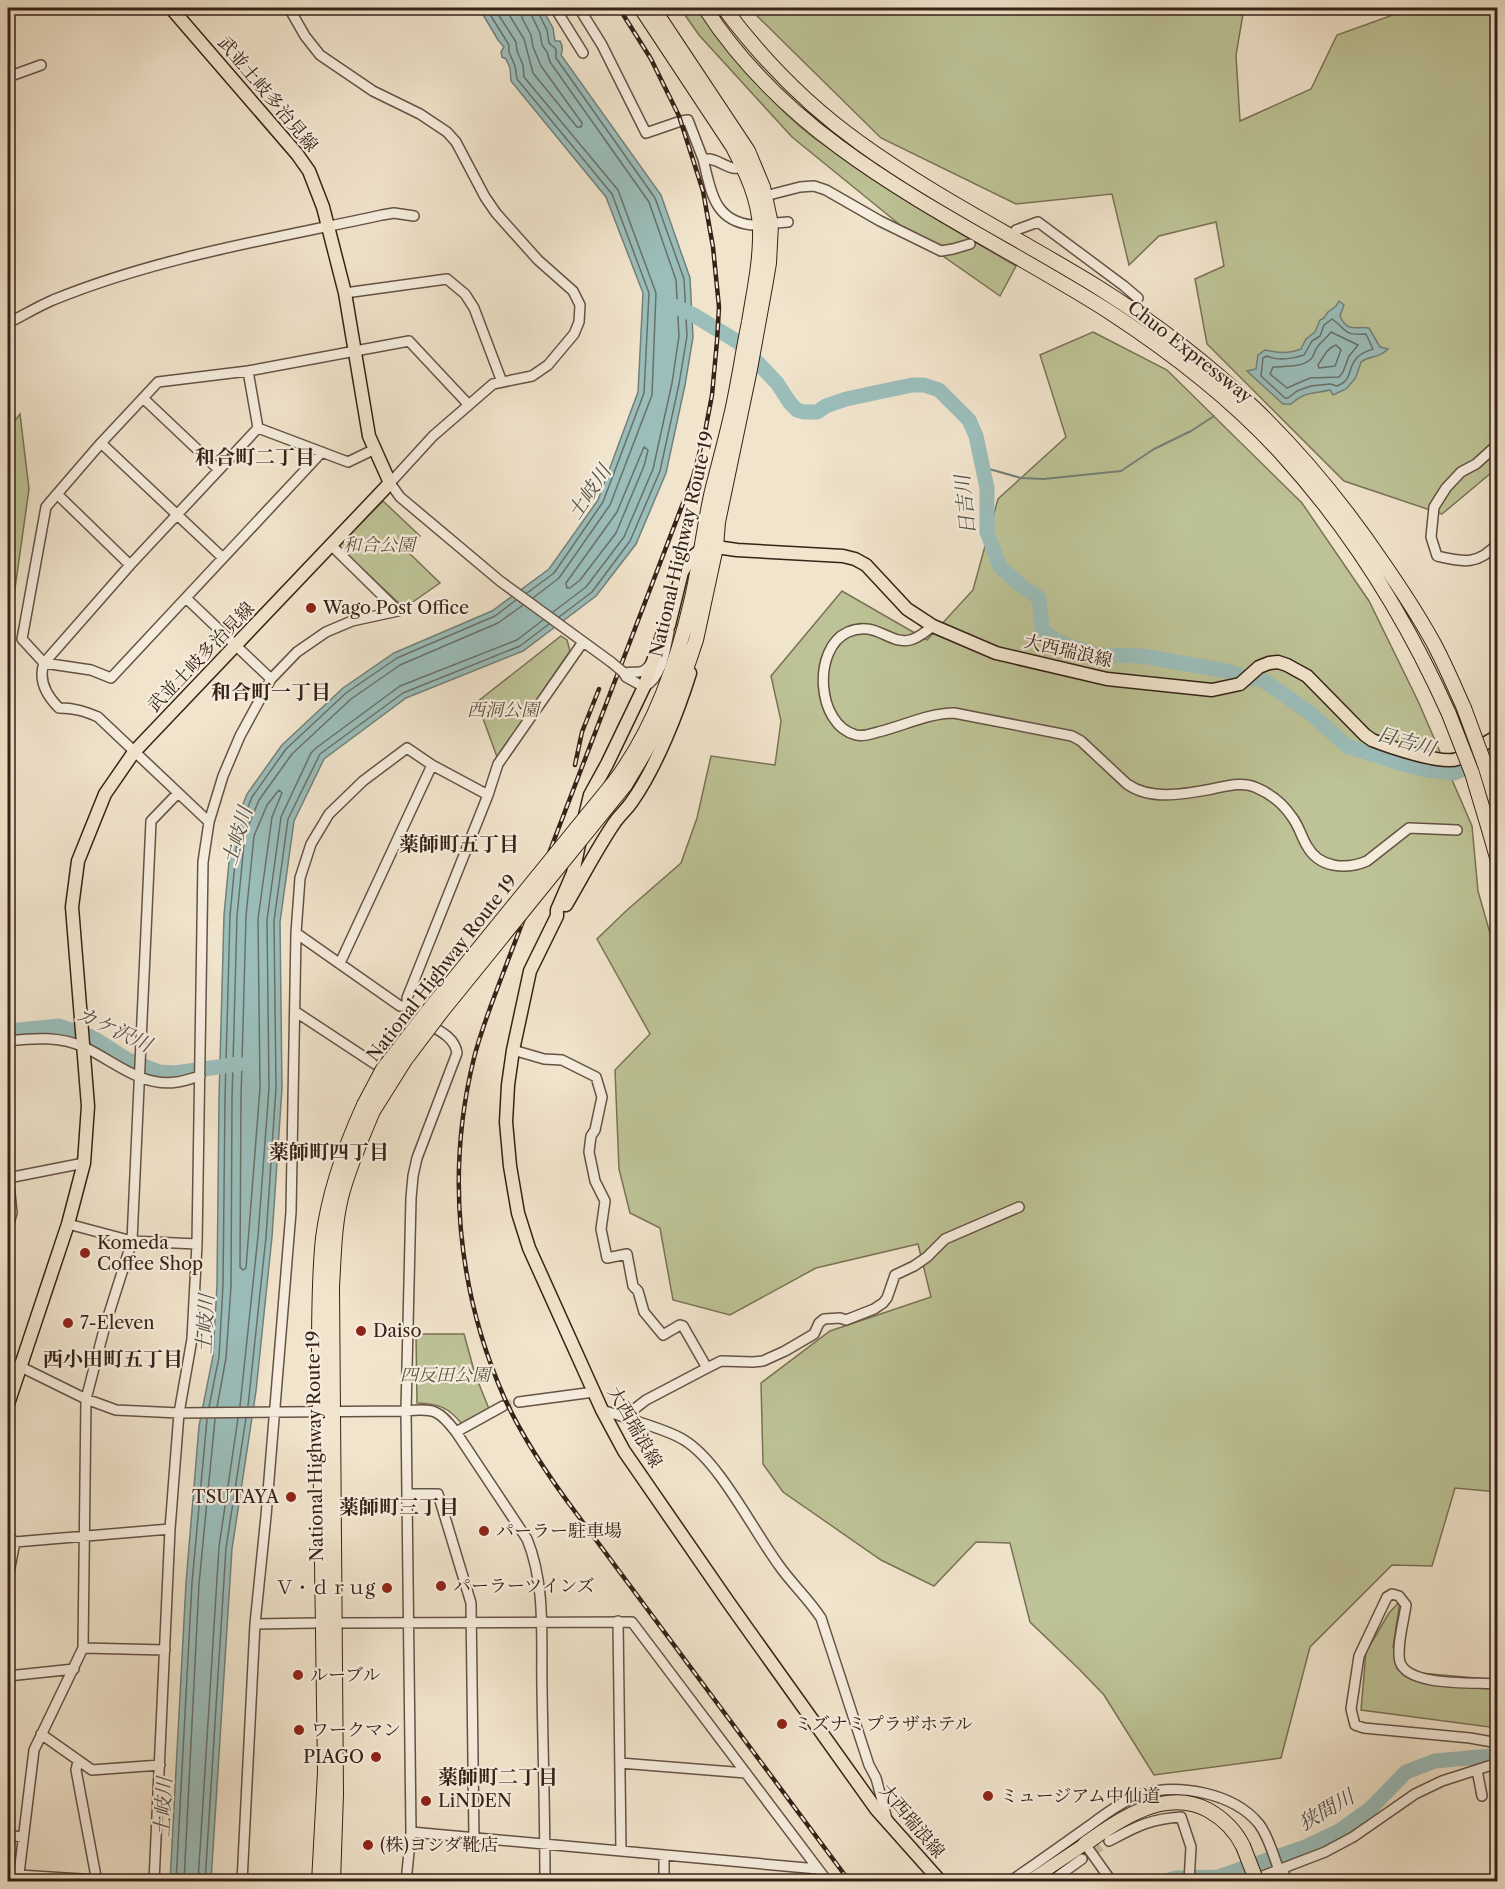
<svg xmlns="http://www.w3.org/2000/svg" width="1505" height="1889" viewBox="0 0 1505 1889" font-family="'Libre Caslon Text','Noto Serif JP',serif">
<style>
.green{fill:#bdc396;stroke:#7a7256;stroke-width:1.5}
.water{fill:#9bbebb;stroke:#738079;stroke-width:1.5}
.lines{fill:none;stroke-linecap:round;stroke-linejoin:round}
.shore{stroke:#687069;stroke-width:1.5}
.stream{stroke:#738079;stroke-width:2}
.river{stroke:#9bbebb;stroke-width:15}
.minor-tunnel{stroke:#ccbda8;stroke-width:9;stroke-dasharray:9 4.5;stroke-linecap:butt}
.minor-casing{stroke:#655244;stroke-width:12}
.major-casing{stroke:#362217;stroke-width:15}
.highway-casing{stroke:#362217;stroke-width:16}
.minor{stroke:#f6edde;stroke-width:9}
.major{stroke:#f1e4cc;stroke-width:12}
.highway{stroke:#f1e4cc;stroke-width:14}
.rail-casing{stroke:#362217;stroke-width:4.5}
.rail{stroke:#f6edde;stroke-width:2;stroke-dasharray:7;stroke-linecap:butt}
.minor-bridge-casing{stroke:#655244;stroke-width:12;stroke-linecap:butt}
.highway-bridge-casing{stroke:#362217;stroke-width:16;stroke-linecap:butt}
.minor-bridge{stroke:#f6edde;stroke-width:9}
.highway-bridge{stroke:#f1e4cc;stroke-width:14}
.poi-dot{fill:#8f2418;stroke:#f6edde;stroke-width:2}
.labels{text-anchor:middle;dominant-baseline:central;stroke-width:4.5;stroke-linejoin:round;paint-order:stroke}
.street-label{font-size:18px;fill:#362217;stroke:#f6edde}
.park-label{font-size:18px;font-style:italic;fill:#5e523d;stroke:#f6edde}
.poi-label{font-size:18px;fill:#362217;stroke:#f6edde;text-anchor:start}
.neighbourhood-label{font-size:20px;font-weight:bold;fill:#362217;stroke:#f6edde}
.water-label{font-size:20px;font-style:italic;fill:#545148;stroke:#f6edde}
</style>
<rect width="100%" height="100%" fill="#f1e4cc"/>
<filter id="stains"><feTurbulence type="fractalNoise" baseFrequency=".00333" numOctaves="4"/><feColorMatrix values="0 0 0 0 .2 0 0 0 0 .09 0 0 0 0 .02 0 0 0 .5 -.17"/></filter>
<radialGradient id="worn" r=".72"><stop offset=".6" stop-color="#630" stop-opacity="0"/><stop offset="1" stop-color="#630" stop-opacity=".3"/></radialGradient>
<path class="green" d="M680,8H698C730,53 765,98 809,134C820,143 834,151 846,160C900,199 958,232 1016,266L1000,296L910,233L792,137L699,35Z
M749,8H1244L1236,55L1240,121L1311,89L1337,35L1404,11V8H1497V468L1442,514L1344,481L1207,344L1195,279L1224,266L1216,222L1159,236L1129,265L1112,194L1016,204L881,138Z
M1093,332L1167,370L1302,503L1369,601L1418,701L1472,826L1478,891L1498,961V1492L1455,1488L1432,1566L1392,1565L1310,1647L1281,1758L1154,1775L1104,1695L1079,1669L1030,1622L1010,1543L976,1542L934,1586L881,1560L783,1492L763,1464L761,1383L830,1331L931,1297L918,1244L816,1268L730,1315L673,1300L660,1228L630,1213L619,1169L615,1070L650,1034L597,939L626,911L681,863L697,818L711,756L775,765L781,721L771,676L842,591L927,640L973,590L998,499L1066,437L1040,355Z
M20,414L29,489L8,638V430Z
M383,501L420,536L406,550L440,583L404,608L338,546Z
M561,636L567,640L570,651L497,757L477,702Z
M416,1334H464L475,1374L489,1409L463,1425C448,1407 440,1404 417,1403Z
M1400,1601L1393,1647L1408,1672L1497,1680V1728L1361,1710L1366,1652L1389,1613Z"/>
<path class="water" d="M479,8H537L543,10L553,28L555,41H560C563,46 563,50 561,55L661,195L690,278L693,337L685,385L666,473L636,544L596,596L523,651L406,698L324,759L294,821L280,922L282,1088L272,1237L256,1391L232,1549L211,1881L170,1882L186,1583L199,1426L213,1356L217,1285L219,1099L224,915L232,831L247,794L282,745L343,688L394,653L492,611L549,569L598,500L638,392L643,293L606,197L511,81L510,68L506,59L502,57L501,52L504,47L498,40Z
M1339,301L1344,305L1340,316C1347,333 1356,326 1369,328L1380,347L1388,349C1379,359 1370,355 1361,362L1356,377L1353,381L1346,389L1333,395L1330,390C1314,394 1305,391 1291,404H1283L1247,371L1256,369L1258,355L1265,350C1277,353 1289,354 1301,349L1306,339L1315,332L1320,320L1324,318L1328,312L1336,306Z"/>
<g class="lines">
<path class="shore" d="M486,8L509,45V52L515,66L517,79L612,194L649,293L644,393L603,502L554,573L527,593
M494,8L516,42L517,51L523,65L524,77L618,190L656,293L652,395L610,505L559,578L533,598
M505,8L524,39L533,73L577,127H581L582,123L541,66L533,47L531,35L522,18L521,8
M530,8L531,14L540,33L542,45L547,52L550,62L649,202L676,280L679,336L672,383L653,469L624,537L586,587L553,612
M537,8L538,12L547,30L549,43L556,49V58L655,198L684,279L687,336L679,384L660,471L630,541L592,592L559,617
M1332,319C1349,331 1341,335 1366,334L1373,349C1367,351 1360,353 1356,359C1347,369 1353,380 1337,386L1330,384L1311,386L1297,391L1288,398H1285L1261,376L1263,358L1267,356C1278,361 1293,359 1304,355L1312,341L1320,336L1324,325Z
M1331,332L1358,345L1349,356L1343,372L1339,377L1310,378L1287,388L1270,374L1273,367C1285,366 1301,368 1311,359C1315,355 1314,350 1318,346C1322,341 1327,338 1331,332Z
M1336,345L1341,350L1335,366L1319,368L1318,365C1323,358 1327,348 1336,345Z
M644,447L648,450L644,466L616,533L580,580L570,588H567L566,583L617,512Z
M279,790L282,793L272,817L258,919L260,1088L246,1268L243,1270L240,1267L241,1099L246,916L254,836L267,805Z
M240,1406L258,1236L269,1088L267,920L281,817L311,753L316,748L400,686L517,640L543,620
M248,1406L266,1237L276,1088L274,921L288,819L320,754L403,693L520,646L549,624
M209,1407L219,1357L223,1285L225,1099L230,915L238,832L252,797L286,749L346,693L397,658L495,616L516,600
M217,1407L226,1358L231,1286L232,1099L237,916L245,834L259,800L292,754L351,699L400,665L498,623L523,605
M176,1882L192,1583L207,1419
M184,1882L199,1584L215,1419
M198,1882L219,1547L238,1418
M205,1882L226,1548L246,1418"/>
<path class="stream" d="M982,467L1021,478L1044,479L1121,471L1154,449L1191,431L1214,416"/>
<path class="river" d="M674,306L692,314L738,342L777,383L790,403L797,410L804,412H817L826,406L846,399L912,385H924L939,390L969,420L976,436L987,488V532L1000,567L1024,588L1039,598L1042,629L1052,638L1066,645L1097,655L1142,656L1227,671L1251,679H1261L1309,712L1347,746L1403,764L1426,770L1454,773L1498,754
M8,1031L59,1026L92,1037L128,1060L159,1072L175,1073L239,1064
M1163,1882L1176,1878L1218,1877L1305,1847L1339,1831L1371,1808L1406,1772L1435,1761L1491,1756L1498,1758"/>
<path class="minor-tunnel" d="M503,1406L519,1402
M1082,1859L1109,1841"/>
<defs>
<path id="minor" d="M289,8L305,36L320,55L373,91L420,114L447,132L456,142L485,197L496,213L538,260L573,291L580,305L579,322L574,334L548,365L532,376L493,384L433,436L390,483L400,497L500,581L611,662
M555,8L583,53
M579,8L602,45L646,133L681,121L688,120L703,159C720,157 728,173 743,167
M8,77L41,65
M703,159C711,190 713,221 752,225
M765,196L800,187L814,186L826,190L880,221L941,251L953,249L970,244
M776,223L788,222
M1016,230L1038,222L1124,286L1138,298
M345,293L447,279L465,294L474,308L502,382
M8,323C22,316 37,307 53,300C158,257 272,239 382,215L394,213L414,216
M248,371L258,428
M143,398L219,470
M258,428L348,462L375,449
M101,443L223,558
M1498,444L1476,464L1461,472L1446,488L1434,507L1431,537L1437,556C1463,562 1478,566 1498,543
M57,494L46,507L22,639L44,663L91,670L111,678L322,452
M130,565L57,494L101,443L158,382L248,371L409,341L468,404
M186,598L271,679
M933,626C926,631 919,638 910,640C889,645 876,620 848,632C812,648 816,725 856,735C863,737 871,734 878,732C903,726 929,713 954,713L1072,736L1081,741L1127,784C1151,801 1185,794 1212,789C1227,786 1243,781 1257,788C1271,794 1284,805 1292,817C1299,826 1301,836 1307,846C1319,868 1346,870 1367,861L1409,828L1457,830
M623,672L626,677L644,687C663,676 665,651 669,631V625
M625,673C637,670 642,677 651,663
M209,822L98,717C84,711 74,708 59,708C47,696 38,680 44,663L130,565L258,428
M296,933L400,1006H407
M340,963L432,765
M296,1012L375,1064L413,1014
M8,1041C34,1038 60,1036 84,1047C114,1061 142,1088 177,1082C185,1081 192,1078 200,1076
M513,1050L544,1059L562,1060L596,1077L602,1097L595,1130L591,1136L589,1152L595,1181L605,1201L601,1229L607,1258L627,1254L633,1286L638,1291L644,1312L663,1335L680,1325L683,1326L707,1368
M8,1174L12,1213L8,1226
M8,1178L84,1163
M68,1224L132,1241L197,1244
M8,1365L21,1367L86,1399L116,1410L179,1413L406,1411C434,1408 439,1410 456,1432L527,1539C546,1585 541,1639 542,1688C543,1753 545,1817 545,1882
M519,1402L594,1392
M602,1410L624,1417L646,1400L707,1368L721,1361L753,1362L763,1361L785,1351L814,1334L819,1323L824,1319L840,1318L846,1320L874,1309L883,1303L887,1298L895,1275L914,1266L927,1257L945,1239L1019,1207
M624,1417C643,1424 668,1430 684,1440C719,1461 753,1530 778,1564C791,1583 808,1598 821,1618L869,1765L876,1778L887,1819
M456,1432L503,1406
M408,1494H438L471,1603L474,1838
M8,1537L15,1542L170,1529
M8,1577L15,1542
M618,1621L621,1851
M343,1623L632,1622L828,1882
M255,1624L314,1623
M83,1648L165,1650
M8,1676L74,1669
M1498,1684C1475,1682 1408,1687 1400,1662C1396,1648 1404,1620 1406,1605L1399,1596L1392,1594L1387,1597L1359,1656L1351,1709L1355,1725L1364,1728L1470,1738L1498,1743
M41,1734L92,1770L160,1765
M78,1761L76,1770L97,1882
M620,1763L746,1773
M1477,1770L1482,1796
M411,1832L818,1869
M8,1834L23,1838
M1109,1841C1136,1827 1149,1819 1181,1817L1191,1847L1189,1882
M1085,1844L1112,1882
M664,1855V1882
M1283,1869L1286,1882
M19,1875L97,1880
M18,1882L34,1750L83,1648L86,1399L105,1326L132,1241L151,821L178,793
M154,1882L170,1529L179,1413L192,1339L197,1244L203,862L209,822L223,776L240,736L271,679L297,652L326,632L352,621L398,611L331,545
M242,1882L255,1624L266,1516L291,1212L296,933L300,878L311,844L329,814L363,781L407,748L432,765L488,795
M406,1882L411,1832L406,1411L411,1198L413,1176L417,1158L457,1053C453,1025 407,1026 407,998L488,795L498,764L583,642
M1009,1882C1036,1864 1062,1845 1089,1826C1104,1815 1121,1802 1140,1795C1176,1782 1234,1793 1259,1824C1269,1837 1273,1855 1279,1870
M1050,1882L1082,1859
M1247,1882L1325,1852L1353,1837L1415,1794L1442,1781L1498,1763"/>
<path id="major" d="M584,820L590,795L607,764L644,687L664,630L669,625L682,572L690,559L702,549L716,547L737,550L843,556L855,559L866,565L907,609L933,626L996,653L1107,679L1212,690L1240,684L1259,667L1269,663L1278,662L1287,665L1307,676L1365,735L1372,740C1387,746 1442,765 1457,759C1471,754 1484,743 1498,736
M580,840L573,873L557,910V916L530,971L513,1050L508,1085L506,1122L510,1166L518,1213L529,1248L602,1410L624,1451L729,1603L876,1809L941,1882
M566,905C582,878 597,848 615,822C621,814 628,808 633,800C656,767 678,712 690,673
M8,1404L68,1224L84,1163L88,1106L72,907L78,861L105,794L134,752L390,483L369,436L345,293L323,207L309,171L297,154L171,8
M1028,1882L1085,1844"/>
<path id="highway" d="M705,8C801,157 965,220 1108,311C1171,352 1232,399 1282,454C1352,531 1407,620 1449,714
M724,8C762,59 808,106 860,143C935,197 1018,238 1096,286C1216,361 1304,446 1383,563C1401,589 1418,615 1433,642C1445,664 1454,686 1464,708
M615,781C655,727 677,663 692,598C700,563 704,526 712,491C719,463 727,435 733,407C739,379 743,351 749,322C754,291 761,260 760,228C759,199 746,172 733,147L641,8
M625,785C645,752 665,719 680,683C687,669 691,654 696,640L716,547L718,522L750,369L766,281L769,263L771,224L763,187L748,151L653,8
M1490,833L1498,861
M1085,1844C1119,1820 1165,1787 1208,1810C1224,1819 1235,1830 1243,1846
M319,1882L325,1772L319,1354C319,1315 319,1276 323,1238C329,1191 345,1147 364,1105
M333,1882L336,1794L332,1287C334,1255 334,1221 343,1190C351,1163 362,1137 373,1111"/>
</defs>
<use href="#minor" class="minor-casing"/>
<use href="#major" class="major-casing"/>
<use href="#highway" class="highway-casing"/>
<use href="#minor" class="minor"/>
<use href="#major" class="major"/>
<use href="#highway" class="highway"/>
<defs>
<path id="rail" d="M619,8L651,59L679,116L703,191L713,247L719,307L717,341L712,395L705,432L693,477L502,976C492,1003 481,1030 474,1058C446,1171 457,1290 504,1397C523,1439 549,1477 576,1513L850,1882
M575,765L582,732L599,689"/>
</defs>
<use href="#rail" class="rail-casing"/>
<use href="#rail" class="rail"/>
<defs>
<path id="minor-bridge" d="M611,662L623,672"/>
<path id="highway-bridge" d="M1464,708L1485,765L1498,807
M1449,714L1472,773L1490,833
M364,1105L383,1069L428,1011L615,781
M373,1111L405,1060L442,1011L625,785
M1243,1846L1257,1882"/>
</defs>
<use href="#minor-bridge" class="minor-bridge-casing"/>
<use href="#highway-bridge" class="highway-bridge-casing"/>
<use href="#minor-bridge" class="minor-bridge"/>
<use href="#highway-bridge" class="highway-bridge"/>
</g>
<g class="poi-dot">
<circle cx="311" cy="608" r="6"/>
<circle cx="85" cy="1253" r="6"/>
<circle cx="68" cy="1323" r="6"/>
<circle cx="361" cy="1331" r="6"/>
<circle cx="291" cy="1497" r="6"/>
<circle cx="484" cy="1531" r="6"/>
<circle cx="441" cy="1586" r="6"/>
<circle cx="387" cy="1588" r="6"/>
<circle cx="298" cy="1675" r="6"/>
<circle cx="782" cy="1724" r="6"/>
<circle cx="299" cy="1730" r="6"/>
<circle cx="376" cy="1757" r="6"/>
<circle cx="988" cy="1796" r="6"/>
<circle cx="426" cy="1801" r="6"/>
<circle cx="368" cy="1845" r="6"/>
</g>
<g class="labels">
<g class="street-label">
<text transform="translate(268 94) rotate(50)">武並土岐多治見線</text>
<text transform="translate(1190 352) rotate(38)">Chuo Expressway</text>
<text transform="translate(682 544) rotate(-77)">National Highway Route 19</text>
<text transform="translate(1068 651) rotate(13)">大西瑞浪線</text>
<text transform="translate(201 657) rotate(-46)">武並土岐多治見線</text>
<text transform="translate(442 968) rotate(-52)">National Highway Route 19</text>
<text transform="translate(635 1427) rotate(60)">大西瑞浪線</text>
<text transform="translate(315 1446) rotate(-91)">National Highway Route 19</text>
<text transform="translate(912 1821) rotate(50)">大西瑞浪線</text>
</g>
<g class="park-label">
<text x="379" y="545">和合公園</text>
<text x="503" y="710">西洞公園</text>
<text x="445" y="1375">四反田公園</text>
</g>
<g class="poi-label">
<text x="323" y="608">Wago Post Office</text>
<text x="97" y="1243">Komeda<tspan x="97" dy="21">Coffee Shop</tspan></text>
<text x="80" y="1323">7-Eleven</text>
<text x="373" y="1331">Daiso</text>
<text x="279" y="1497" text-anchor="end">TSUTAYA</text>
<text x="496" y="1531">パーラー駐車場</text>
<text x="453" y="1586">パーラーツインズ</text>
<text x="375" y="1588" text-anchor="end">Ｖ・ｄｒｕg</text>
<text x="310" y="1675">ルーブル</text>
<text x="794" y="1724">ミズナミプラザホテル</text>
<text x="311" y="1730">ワークマン</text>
<text x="364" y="1757" text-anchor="end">PIAGO</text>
<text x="1000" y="1796">ミュージアム中仙道</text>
<text x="438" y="1801">LiNDEN</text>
<text x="380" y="1845">(株)ヨシダ靴店</text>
</g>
<g class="neighbourhood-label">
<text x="255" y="457">和合町二丁目</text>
<text x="271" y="692">和合町一丁目</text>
<text x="459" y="844">薬師町五丁目</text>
<text x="329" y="1152">薬師町四丁目</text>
<text x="113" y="1359">西小田町五丁目</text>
<text x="399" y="1507">薬師町三丁目</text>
<text x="498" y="1777">薬師町二丁目</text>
</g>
<g class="water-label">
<text transform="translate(589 492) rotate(-56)">土岐川</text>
<text transform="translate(965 505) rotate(-96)">日吉川</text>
<text transform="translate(1406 741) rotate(16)">日吉川</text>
<text transform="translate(237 836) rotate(-73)">土岐川</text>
<text transform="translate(114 1029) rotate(25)">カケ沢川</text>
<text transform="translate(205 1324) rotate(-87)">土岐川</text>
<text transform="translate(163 1807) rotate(-87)">土岐川</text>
<text transform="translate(1326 1810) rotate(-30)">狭間川</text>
</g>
</g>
<rect width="1505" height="1889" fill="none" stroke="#f1e4cc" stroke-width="30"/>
<rect x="9" y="9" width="1487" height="1871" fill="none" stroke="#362217" stroke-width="3"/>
<rect x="15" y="15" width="1475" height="1859" fill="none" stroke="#362217" stroke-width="1.5"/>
<rect width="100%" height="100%" filter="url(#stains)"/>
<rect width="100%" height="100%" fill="url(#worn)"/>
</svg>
